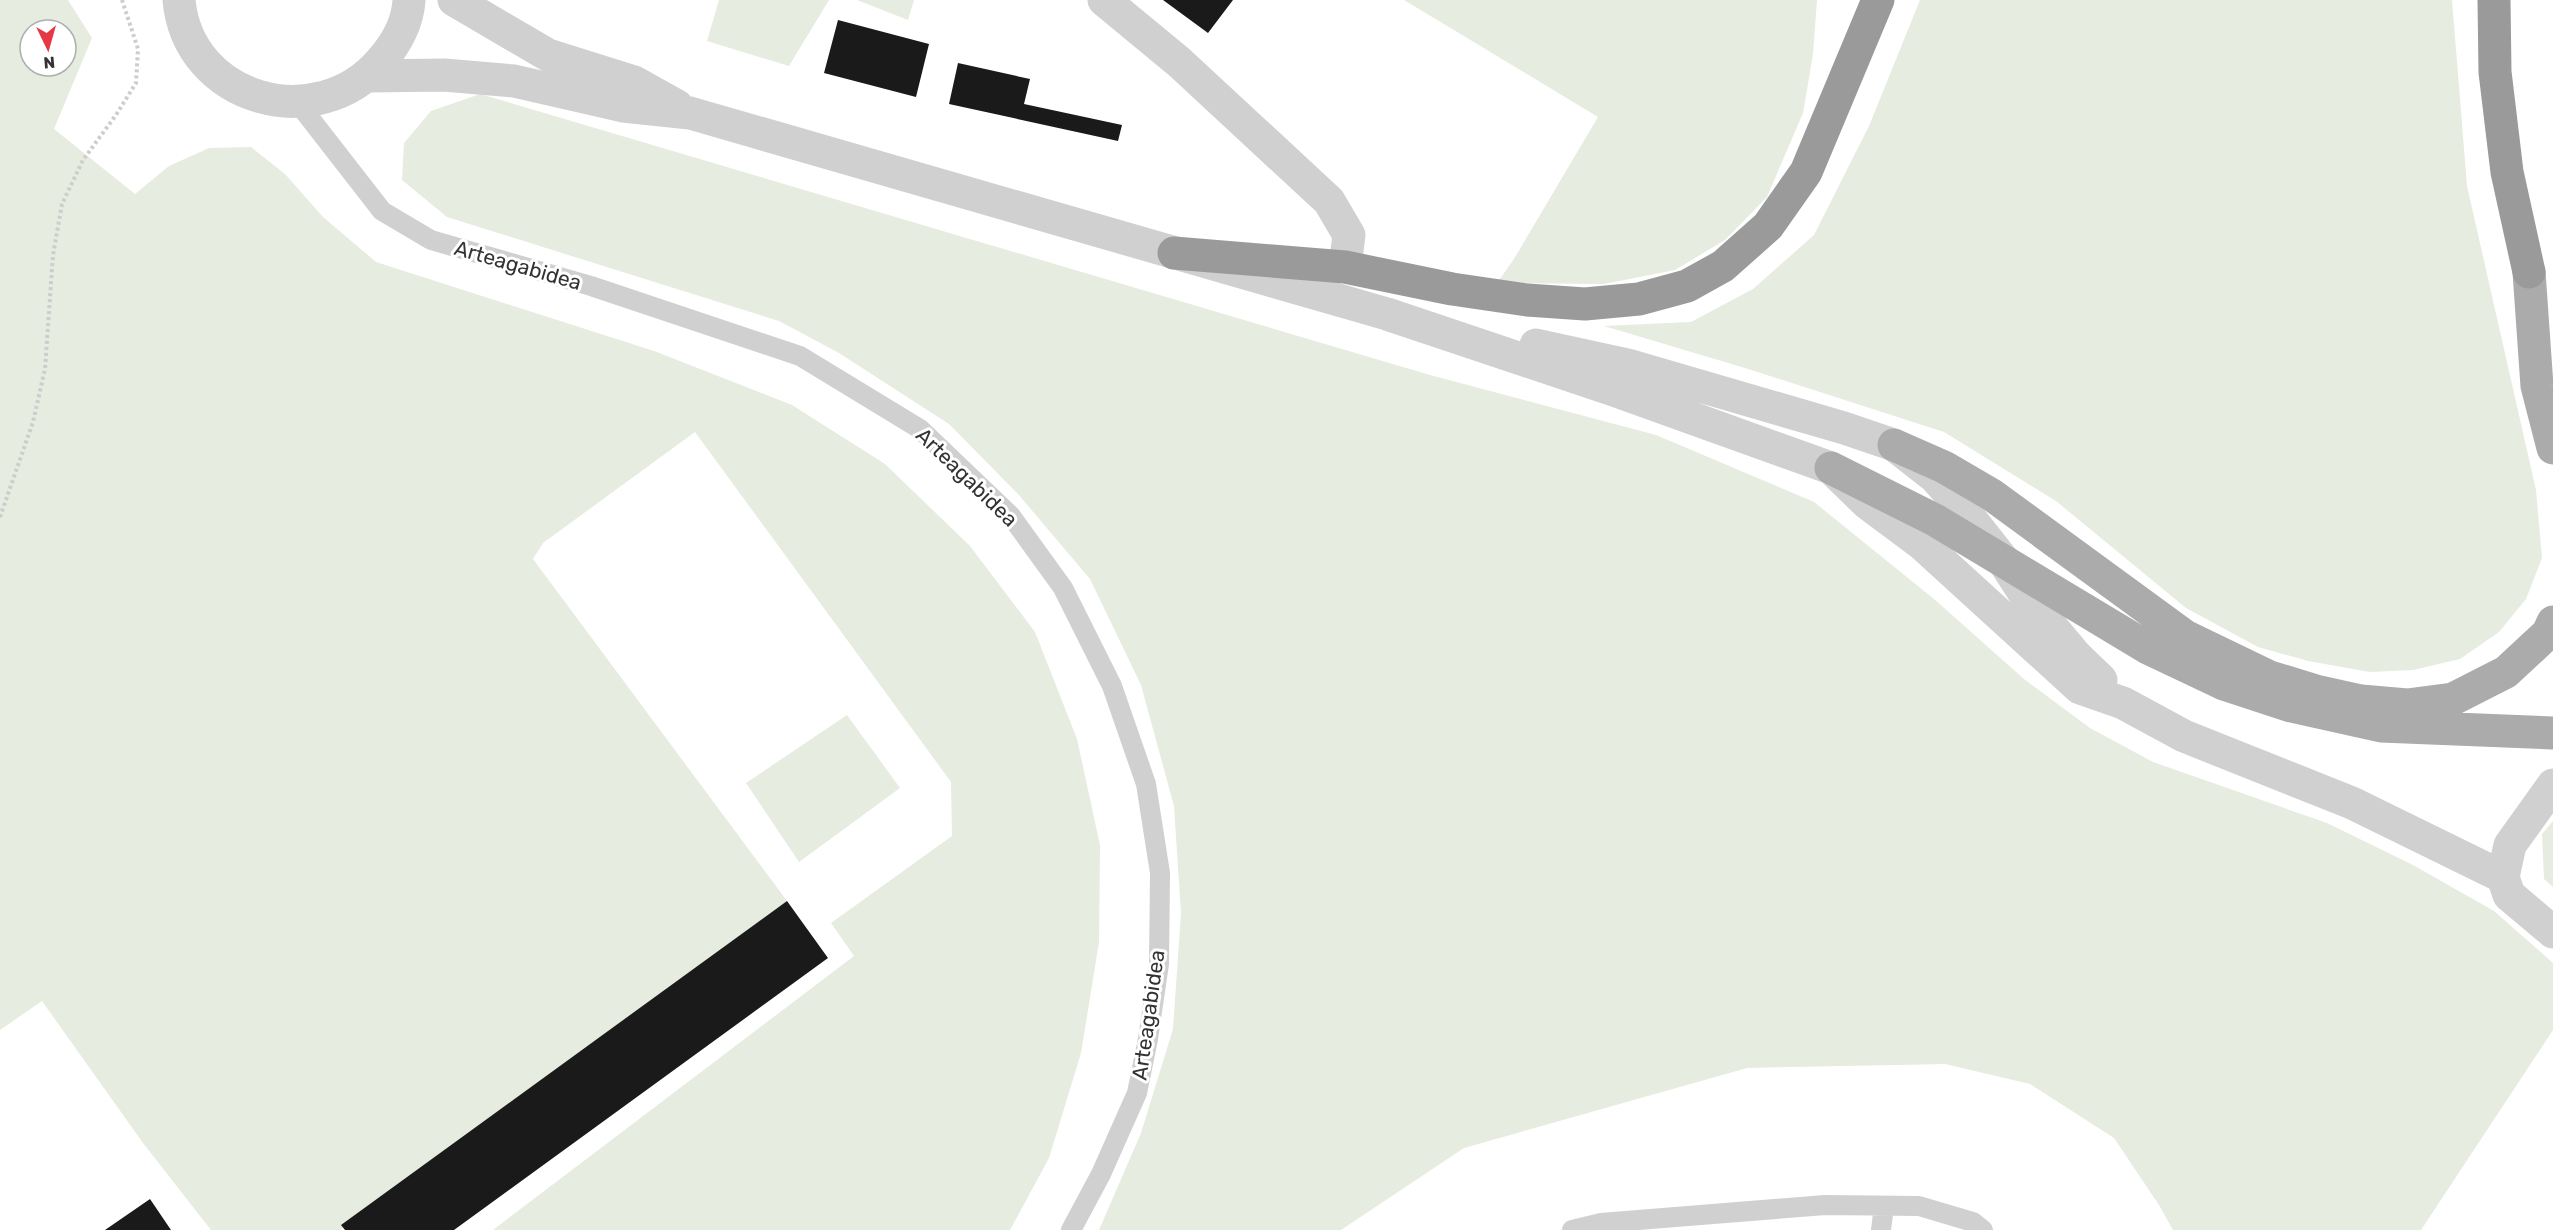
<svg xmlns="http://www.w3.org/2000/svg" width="2553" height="1230" viewBox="0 0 2553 1230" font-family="Rubik,sans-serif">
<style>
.green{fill:#e6ecdf;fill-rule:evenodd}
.building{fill:#1a1a1a}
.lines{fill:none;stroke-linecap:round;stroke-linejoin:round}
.path{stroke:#cdcdcd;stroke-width:4;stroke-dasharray:3 3;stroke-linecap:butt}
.lane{stroke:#d0d0d0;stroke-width:20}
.street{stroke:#d0d0d0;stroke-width:33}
.primary{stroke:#ababab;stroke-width:33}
.highway{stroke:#9a9a9a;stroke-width:33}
.labels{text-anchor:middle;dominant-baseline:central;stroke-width:6;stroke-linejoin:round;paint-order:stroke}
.street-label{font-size:21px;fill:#333;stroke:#fff}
</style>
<rect width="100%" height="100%" fill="#fff"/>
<path class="green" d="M0,0H68L92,38L54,129L135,194L169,166L209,148L251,147L285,174L323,217L376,262L654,351L792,405L885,464L970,546L1035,632L1077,739L1100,845L1099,942L1081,1053L1049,1158L1010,1230H493L854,956L831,923L952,836L951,782L695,432L543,543L533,559L787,901L340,1230H211L143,1143L42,1001L0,1030ZM30,30H66V66H30Z
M719,0H829L789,66L707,41Z
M857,0H914L908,20Z
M1404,0H1817L1813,54L1803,113L1767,197L1725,240L1675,270L1604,284L1497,283L1514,259L1598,117Z
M1920,0H2452L2467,186L2536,490L2542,558L2526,599L2499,632L2460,659L2413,670L2370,672L2308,661L2258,647L2186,608L2056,501L1944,432L1745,368L1604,326L1691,322L1753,289L1814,235L1869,126Z
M480,94L1430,375L1656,435L1814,502L1934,599L2024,679L2090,728L2153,762L2327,823L2413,865L2494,911L2553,963V1030L2421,1230H2173L2159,1205L2114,1138L2030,1084L1945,1064L1747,1068L1464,1148L1341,1230H1099L1141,1133L1173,1029L1181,913L1174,806L1141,685L1090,579L1018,494L949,424L839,353L779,321L447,217L402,180L404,143L431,111Z
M847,715L900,788L799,862L746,783Z
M2553,821V887L2544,879L2542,834Z"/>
<path class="building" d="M1163,0H1233L1208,33Z
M838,20L929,44L916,97L824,73Z
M958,63L1030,79L1024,104L1122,125L1118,141L949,104Z
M787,901L828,958L454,1230H345L341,1225Z
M150,1199L171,1230H105Z"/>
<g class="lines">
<path class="path" d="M0,517L33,422L45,369L53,255L62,204L83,160L116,115L136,83L138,49L122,0"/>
<path class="lane" d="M298,103L382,211L431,240L591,286L800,356L920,429L1011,516L1063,588L1112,686L1146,784L1160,873L1159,964L1148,1039L1137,1093L1101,1174L1071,1230
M1572,1230L1601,1223L1825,1205L1919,1206L1973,1222L1983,1230
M1881,1230L1884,1206"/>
<path class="street" d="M179,0C188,101 317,136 381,61C396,44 408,22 409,0
M454,0L548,55L634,82L677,106
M1104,0L1179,62L1329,201L1349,235L1345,267
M369,76L444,75L514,81L623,106L690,113L1387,314L1614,390L1831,468L1867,503L1922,544L2080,688L2123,703L2184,736L2352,803L2503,877L2509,895L2553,932
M1536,345L1628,365L1844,428L1894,445L1935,477L1958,503L2003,560L2028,599L2076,656L2101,680
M2503,877L2510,845L2553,785"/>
<path class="primary" d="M2529,272L2537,386L2553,448
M1894,445L1944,467L1992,495L2185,636L2270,677L2316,691L2361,701L2407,705L2453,699L2506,672L2548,633L2553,622
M1831,468L1935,520L2148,648L2224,684L2291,706L2381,726L2553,733"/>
<path class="highway" d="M2494,0L2495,72L2507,172L2529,272
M1174,253L1345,267L1452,289L1527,300L1585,304L1639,299L1687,286L1723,266L1768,226L1806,172L1878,0"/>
</g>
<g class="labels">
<g class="street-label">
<text transform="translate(518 265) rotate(16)">Arteagabidea</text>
<text transform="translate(967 477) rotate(44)">Arteagabidea</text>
<text transform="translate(1148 1015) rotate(-82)">Arteagabidea</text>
</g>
</g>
<g transform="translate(48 48) rotate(175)"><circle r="28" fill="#ffffff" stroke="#adadad" stroke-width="1.5"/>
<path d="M0-4.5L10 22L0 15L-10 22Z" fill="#e63946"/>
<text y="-9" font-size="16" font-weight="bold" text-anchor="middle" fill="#333333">N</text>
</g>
</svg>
